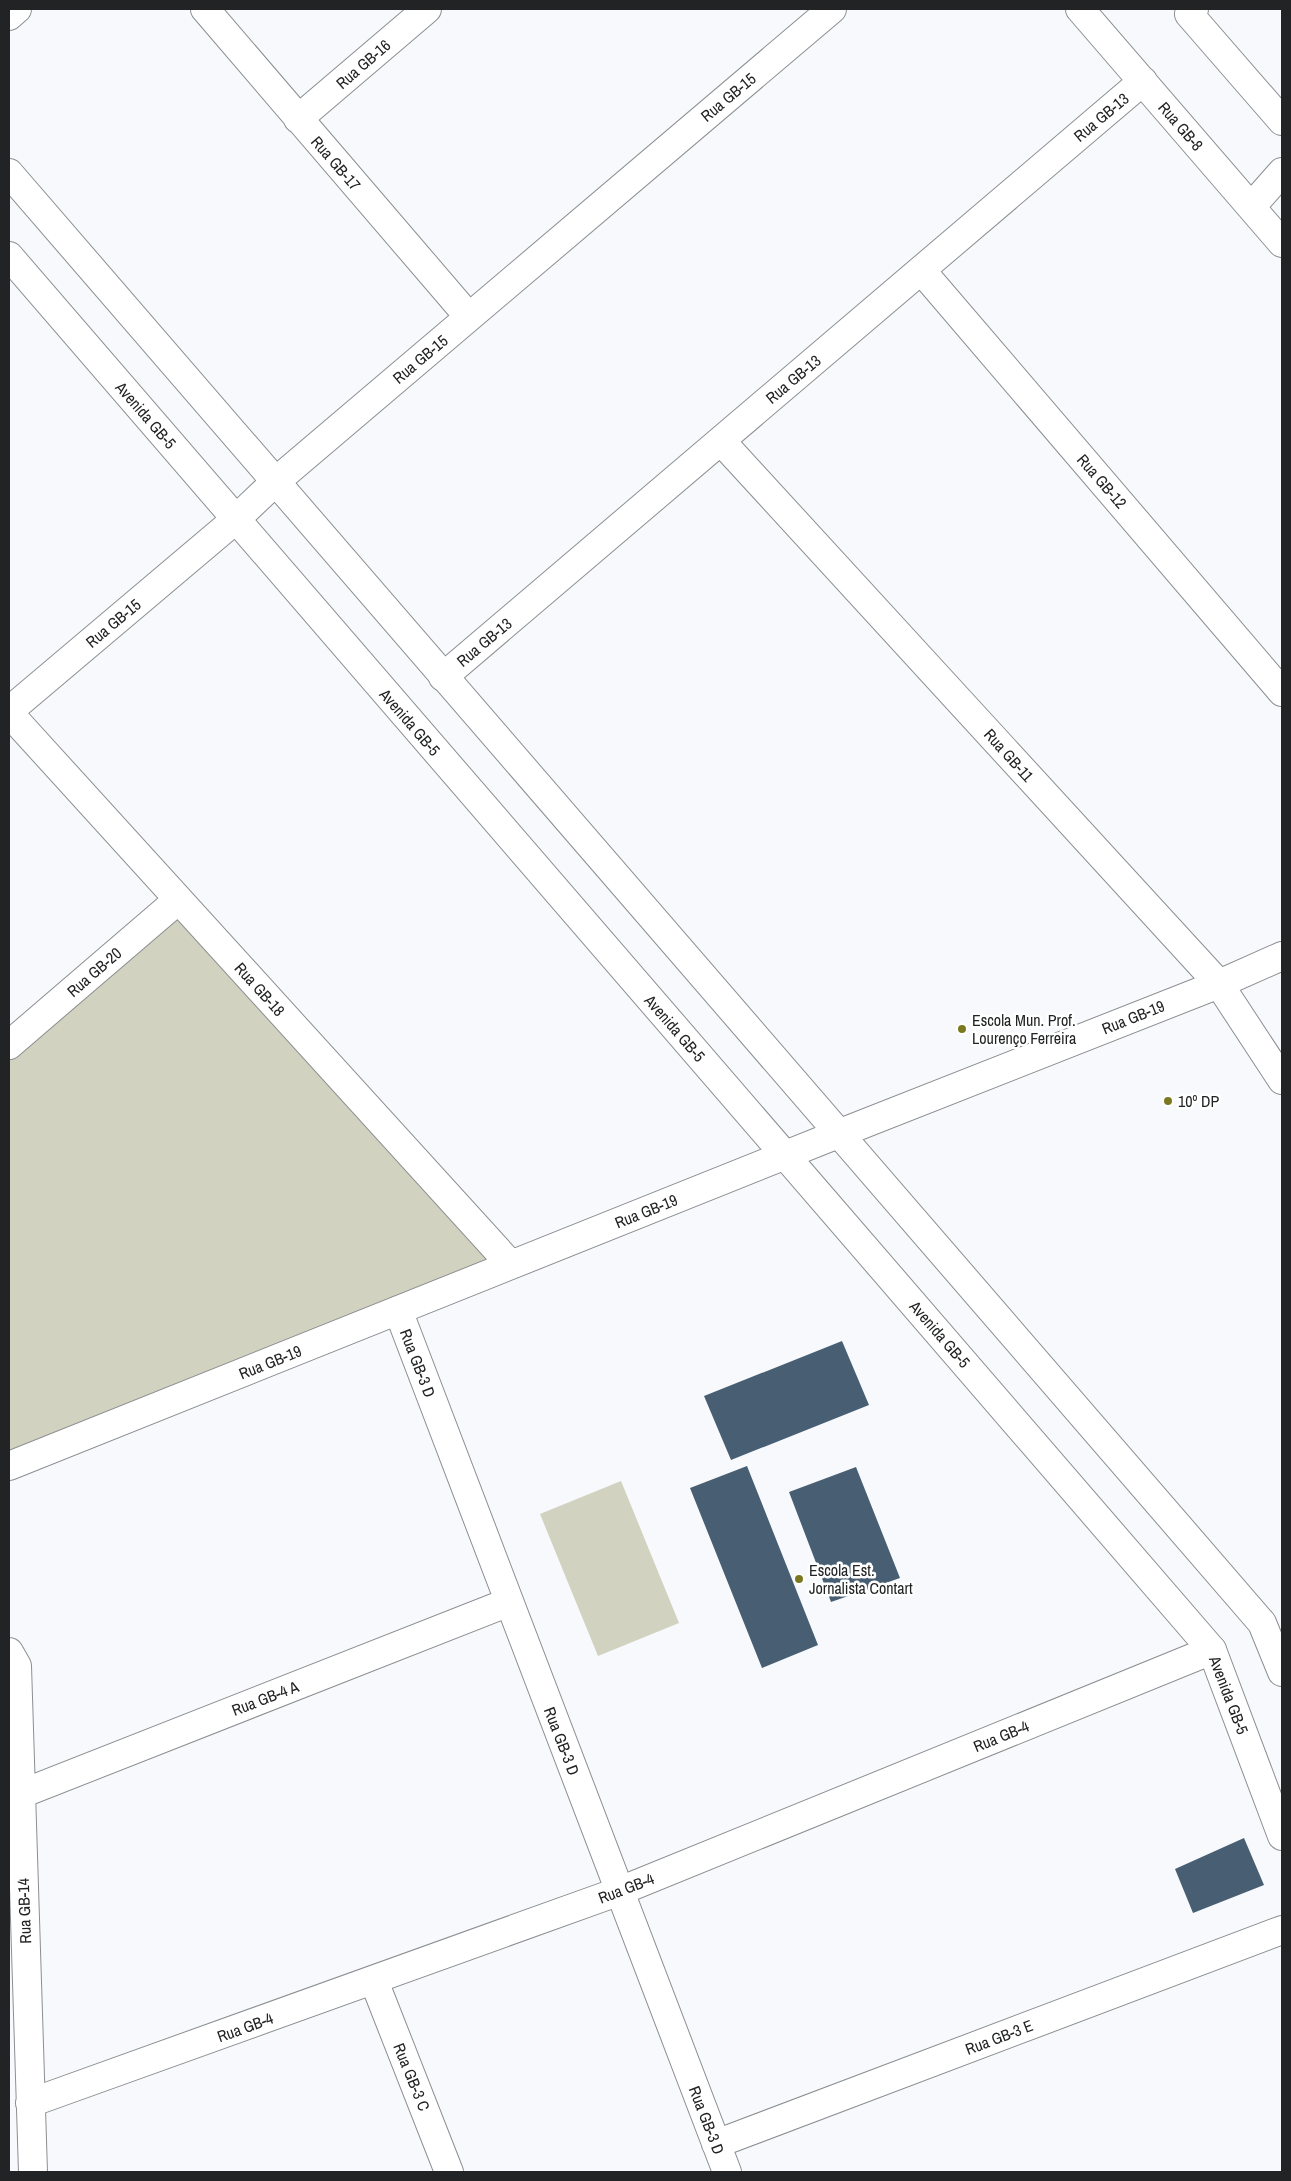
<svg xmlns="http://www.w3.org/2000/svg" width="1291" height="2181" viewBox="0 0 1291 2181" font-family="'Archivo Narrow',sans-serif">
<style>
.green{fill:#d1d2bf}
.building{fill:#485f73}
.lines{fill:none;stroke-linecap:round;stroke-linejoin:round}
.minor-casing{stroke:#8c8f91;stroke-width:30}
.tertiary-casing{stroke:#8c8f91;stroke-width:30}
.minor{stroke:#fff;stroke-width:28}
.tertiary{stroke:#fff;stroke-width:28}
.poi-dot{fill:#7a7920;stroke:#fff;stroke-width:2}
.labels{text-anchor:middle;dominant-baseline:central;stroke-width:5;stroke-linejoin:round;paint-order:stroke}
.street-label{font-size:16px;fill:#222324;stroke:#fff}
.poi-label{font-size:16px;fill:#222324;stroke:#fff;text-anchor:start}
</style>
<rect width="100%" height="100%" fill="#f7f9fc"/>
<path class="green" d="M178,900L511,1265L9,1466V1045Z
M621,1481L679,1623L598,1656L540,1514Z"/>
<path class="building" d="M842,1341L869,1405L731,1460L704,1396Z
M747,1466L818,1645L762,1668L690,1488Z
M856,1467L900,1578L831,1602L789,1492Z
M1244,1838L1264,1885L1193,1913L1175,1869Z"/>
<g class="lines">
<defs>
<path id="minor" d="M205,9L469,317
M1080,9L1282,243
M1194,9L1189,14L1282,121
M298,119L427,9
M1251,207L1282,172
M921,270L1282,692
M721,441L1219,984L1282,1080
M443,677L1143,81
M9,711L235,520L275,482L832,9
M9,713L511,1265
M9,1045L178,900
M398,1310L727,2172
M9,1466L838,1134L1219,984L1282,956
M9,1652L17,1666L33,2172
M21,1794L509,1602
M374,1981L449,2172
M30,2103L620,1891L1212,1650
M716,2144L1282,1930"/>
<path id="tertiary" d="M9,16L17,9
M9,173L1262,1623L1282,1672
M9,256L1212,1650L1282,1836"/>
</defs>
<use href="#minor" class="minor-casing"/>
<use href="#tertiary" class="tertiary-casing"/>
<use href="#minor" class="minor"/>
<use href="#tertiary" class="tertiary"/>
</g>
<g class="poi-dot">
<circle cx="962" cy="1029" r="5"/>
<circle cx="1168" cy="1101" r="5"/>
<circle cx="799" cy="1579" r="5"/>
</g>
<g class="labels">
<g class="street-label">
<text transform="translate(363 64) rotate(-41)">Rua GB-16</text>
<text transform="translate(728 97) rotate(-40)">Rua GB-15</text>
<text transform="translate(1101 117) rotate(-40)">Rua GB-13</text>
<text transform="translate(1181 126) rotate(49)">Rua GB-8</text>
<text transform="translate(336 163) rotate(49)">Rua GB-17</text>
<text transform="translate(420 359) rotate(-40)">Rua GB-15</text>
<text transform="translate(793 379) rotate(-40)">Rua GB-13</text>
<text transform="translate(146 415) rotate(49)">Avenida GB-5</text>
<text transform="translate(1102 481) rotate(49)">Rua GB-12</text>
<text transform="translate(113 623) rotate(-40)">Rua GB-15</text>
<text transform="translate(484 642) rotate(-40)">Rua GB-13</text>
<text transform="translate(410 722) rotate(49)">Avenida GB-5</text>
<text transform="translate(1009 755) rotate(48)">Rua GB-11</text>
<text transform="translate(94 972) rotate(-41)">Rua GB-20</text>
<text transform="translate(260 989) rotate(48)">Rua GB-18</text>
<text transform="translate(1133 1017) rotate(-22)">Rua GB-19</text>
<text transform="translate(675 1028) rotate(49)">Avenida GB-5</text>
<text transform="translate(646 1211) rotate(-22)">Rua GB-19</text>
<text transform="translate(940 1334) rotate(49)">Avenida GB-5</text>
<text transform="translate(270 1362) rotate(-22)">Rua GB-19</text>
<text transform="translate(418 1363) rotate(69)">Rua GB-3 D</text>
<text transform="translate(1229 1695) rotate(69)">Avenida GB-5</text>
<text transform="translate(265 1698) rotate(-21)">Rua GB-4 A</text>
<text transform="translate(1001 1736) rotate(-22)">Rua GB-4</text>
<text transform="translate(562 1741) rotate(69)">Rua GB-3 D</text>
<text transform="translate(626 1888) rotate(-21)">Rua GB-4</text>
<text transform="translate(24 1911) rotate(-92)">Rua GB-14</text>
<text transform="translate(245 2027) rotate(-20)">Rua GB-4</text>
<text transform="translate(999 2037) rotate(-21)">Rua GB-3 E</text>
<text transform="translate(412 2077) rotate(68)">Rua GB-3 C</text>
<text transform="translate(707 2120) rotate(69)">Rua GB-3 D</text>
</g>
<g class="poi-label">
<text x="972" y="1020">Escola Mun. Prof.<tspan x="972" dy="18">Lourenço Ferreira</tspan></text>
<text x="1178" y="1101">10º DP</text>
<text x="809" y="1570">Escola Est.<tspan x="809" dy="18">Jornalista Contart</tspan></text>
</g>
</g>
<rect width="1291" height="2181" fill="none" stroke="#222324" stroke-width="20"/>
</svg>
